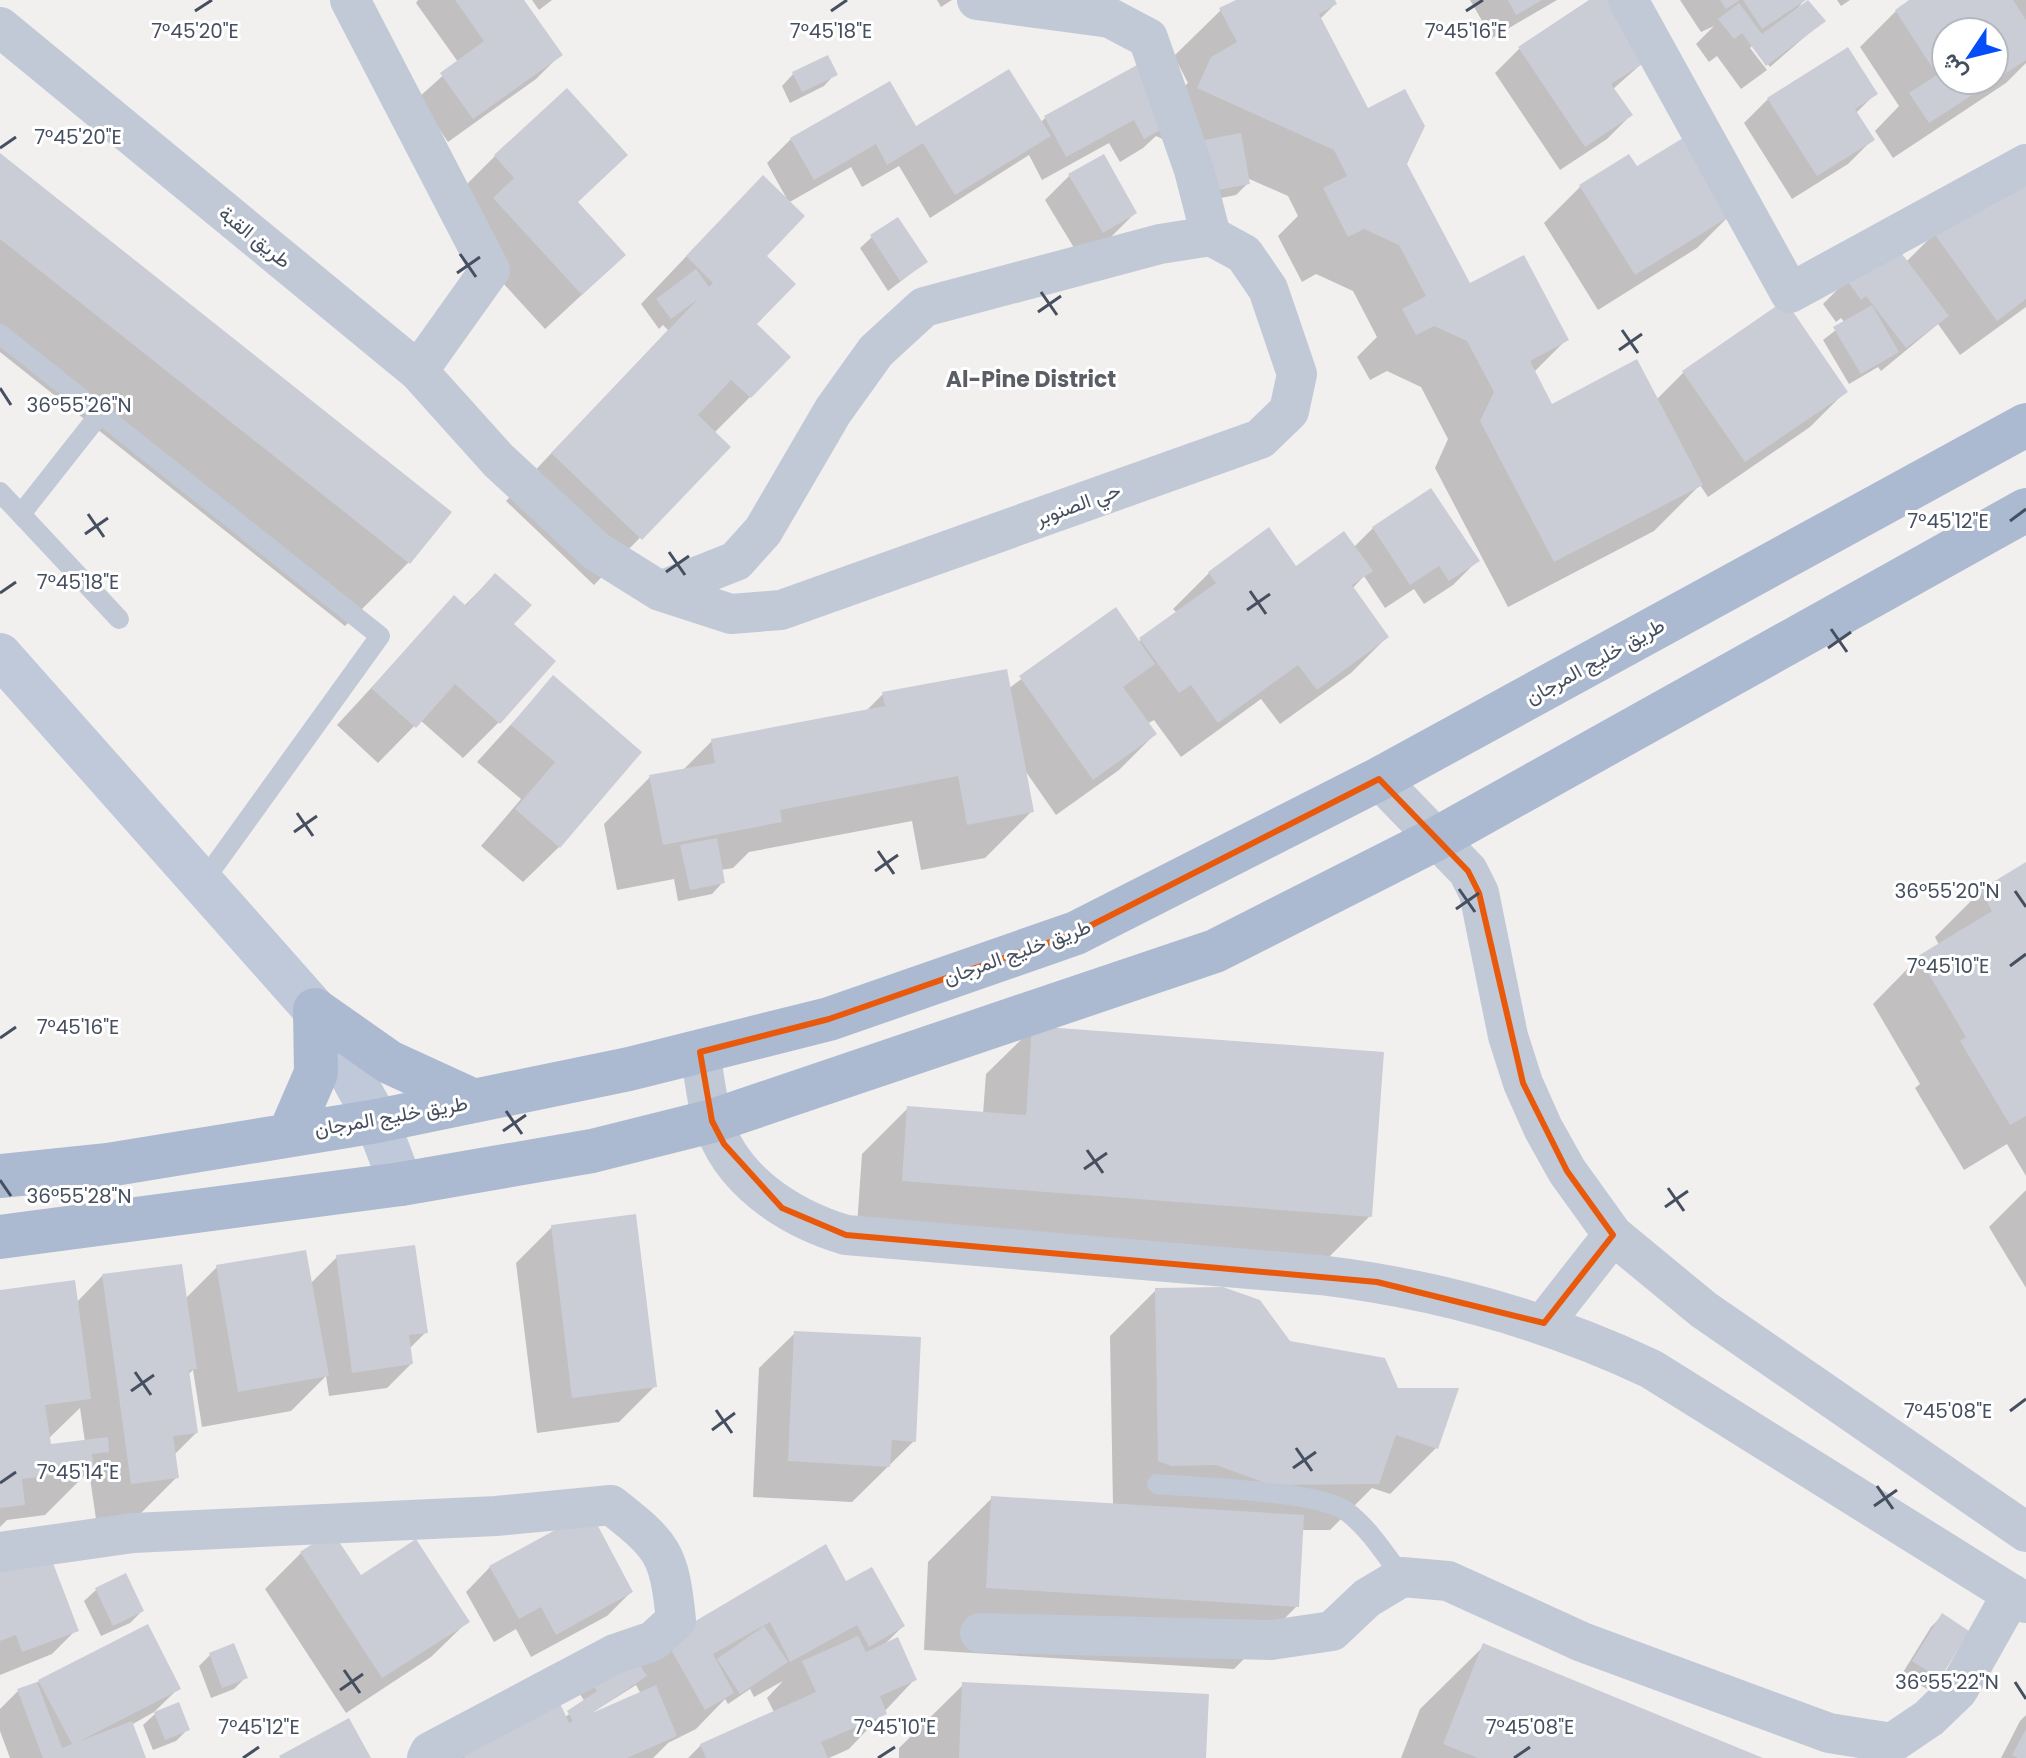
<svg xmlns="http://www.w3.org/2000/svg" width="2026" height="1758" viewBox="0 0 2026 1758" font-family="Poppins,Vazirmatn,sans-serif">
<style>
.shadow{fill:#0003;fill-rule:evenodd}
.building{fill:#cbcdd6;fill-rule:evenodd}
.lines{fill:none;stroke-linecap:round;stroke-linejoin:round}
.lane{stroke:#c1c9d6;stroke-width:20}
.street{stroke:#c1c9d6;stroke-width:40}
.secondary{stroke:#c0c9da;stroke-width:44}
.primary{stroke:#acbad1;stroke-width:44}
.marked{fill:none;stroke:#e8590c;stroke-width:6;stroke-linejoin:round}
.ticks{fill:none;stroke:#454f5f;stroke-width:3}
.labels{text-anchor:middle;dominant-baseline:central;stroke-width:6;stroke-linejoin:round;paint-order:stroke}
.street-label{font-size:20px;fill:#454f5f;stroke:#fff}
.neighbourhood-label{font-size:22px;font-weight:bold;fill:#5b5e65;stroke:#fff}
.ticks-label{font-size:20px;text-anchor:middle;fill:#454f5f;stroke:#fff;stroke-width:6;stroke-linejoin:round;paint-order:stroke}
</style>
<rect width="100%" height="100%" fill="#f2efef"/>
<path class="shadow" d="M418,0H521L560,55L536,79L448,142L418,98L458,62L416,3Z
M532,0H552L539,10Z
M937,0H952L941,7Z
M1240,0H1333L1335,4L1320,19L1367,111L1405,164L1470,286L1567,339L1534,372L1551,407L1656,400L1683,373L1784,303L1845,392L1810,427L1708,497L1700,485L1654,531L1508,607L1435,468L1448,439L1421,387L1387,371L1370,380L1357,357L1377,337L1353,291L1316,274L1302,282L1278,236L1298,216L1288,196L1247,178L1248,183L1236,195L1201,202L1193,153L1156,136L1143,148L1120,162L1109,143L1042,180L1029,155L930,218L899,166L862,187L851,167L788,203L765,256L754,324L750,397L714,433L728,447L594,585L506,501L668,330L663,325L659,329L641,304L717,224L788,201L767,163L791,139L1040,123L1045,118L1165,105L1188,83L1174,56L1221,10Z
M1470,0H1557L1492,38Z
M1592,0L1647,59L1613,89L1631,115L1607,139L1560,170L1495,73L1519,49Z
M1680,0H1804L1795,12L1823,21L1770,67L1753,45L1750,48L1767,70L1741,89L1717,56L1709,62L1696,44L1714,26L1701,32Z
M1837,0H1850L1841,6Z
M1913,0H2026V63L2006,83L1893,158L1875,131L1899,106L1860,47L1896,11ZM1946,32H1994V80H1946Z
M793,74H835L824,86L790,103L782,86Z
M1875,94L1856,113L1872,140L1848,164L1792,199L1744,123L1768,99Z
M0,155L449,512L408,563L345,626L0,352Z
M495,156L576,203L587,290L545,329L459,235V192Z
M1629,157L1636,169L1733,212L1697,248L1598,310L1544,223L1580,187Z
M1069,176L1135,213L1111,237L1079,256L1045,200Z
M2026,185V307L1960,355L1938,324L1881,371L1878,367L1849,384L1823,340L1845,323L1841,318L1836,322L1823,304L1847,280L1906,262L1935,233Z
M872,237L926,262L888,291L860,248Z
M1373,528L1477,561L1453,585L1424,604L1414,589L1385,608L1364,576L1352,589L1387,637L1351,673L1280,724L1261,699L1181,757L1154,720L1147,724L1155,734L1119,770L1056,815L1024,769L1032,811L985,858L921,870L912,821L749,852L733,868L721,870L723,882L712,894L678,901L674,879L617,890L604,824L650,777L682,771L712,741L865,712L883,694L1008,689L1115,610L1138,642L1177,613L1173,609L1209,573L1296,569L1353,548Z
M495,575L511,624L499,722L463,758L420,720L378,763L337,725L454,598L464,606Z
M553,678L559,847L523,882L481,846L521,799L477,762Z
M2026,865V1176L2007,1144L1964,1170L1915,1088L1920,1084L1873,1004L1919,957L1939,945L1935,937L1981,891Z
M1033,1028L1370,1216L1324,1262L857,1226L862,1154L908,1108L983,1114L986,1074Z
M2026,1190V1288L1989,1227Z
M552,1227L655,1386L619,1422L537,1433L516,1263Z
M337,1257L426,1332L409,1349L411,1364L387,1388L329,1396L326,1376L291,1411L202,1427L193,1370L187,1375L196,1433L174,1455L177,1477L141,1513L96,1519L89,1471L45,1515L7,1520L0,1527V1292L76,1303L102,1276L185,1299L217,1267L310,1284ZM80,1408L85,1442L49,1446L48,1439Z
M1156,1290L1397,1390L1436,1448L1390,1494L1372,1488L1330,1530H1301L1297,1606L1234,1669L924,1650L928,1562L992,1498L1113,1506L1110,1336Z
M795,1333L914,1441L852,1502L753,1497L759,1368Z
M301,1553L360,1578L467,1622L431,1657L346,1713L265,1589Z
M490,1567L631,1592L607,1616L531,1657L516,1629L494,1642L466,1592Z
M0,1570L76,1630L52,1654L0,1675Z
M845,1584L903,1626L884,1645L915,1679L849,1749L829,1758H688L701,1745L774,1712L767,1698L783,1681L754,1697L750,1689L728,1704L725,1699L696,1729L668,1743L653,1758H448L564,1718L585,1702L580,1694L666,1640ZM636,1685L641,1694L594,1714L593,1712Z
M96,1590L142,1611L130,1623L101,1636L84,1601Z
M1942,1616L1938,1677L1927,1689L1902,1674L1931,1627Z
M1484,1646L1758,1758H1401L1420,1709Z
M210,1655L245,1678L234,1689L211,1698L199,1666Z
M40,1681L179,1688L154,1712L131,1725L144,1758H10L0,1731V1709L18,1691Z
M963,1685L1204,1758H899V1748Z
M155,1714L188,1729L176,1741L153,1750L143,1725Z
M2026,1715V1758H2001L2020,1721Z"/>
<path class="building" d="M455,0H524L563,55L473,119L440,73L484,41Z
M1236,0H1335L1337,4L1319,14L1368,108L1405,89L1425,126L1407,164L1470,283L1524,255L1569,340L1530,361L1552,404L1637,359L1703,485L1554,562L1480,421L1494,392L1467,341L1434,326L1416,335L1402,309L1426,296L1399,245L1364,229L1348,237L1323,188L1347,176L1334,150L1197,88L1211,57L1237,42L1219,8Z
M1508,0H1542L1516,15Z
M1589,0H1611L1650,59L1611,84L1633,115L1585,147L1518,47Z
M1720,0H1740L1726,9Z
M1743,0H1806L1762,29Z
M1808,0L1826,21L1766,66L1742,33L1734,39L1718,19L1739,3L1762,34Z
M1909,0H2013L2026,20V60L1929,123L1909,93L1937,75L1895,10ZM1946,32H1994V80H1946Z
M1848,47L1878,94L1855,109L1875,140L1817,176L1767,98Z
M828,55L838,75L802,92L792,72Z
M1137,65L1170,125L1144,139L1134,120L1066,157L1044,116Z
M1009,69L1051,136L955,195L923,143L887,165L876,144L814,180L790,138L890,81L916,126Z
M567,88L628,155L578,202L626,255L582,295L493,198L514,178L494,155Z
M1241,133L1250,184L1213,191L1204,140Z
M1688,135L1735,213L1635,275L1579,185L1629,154L1637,166Z
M0,153L452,512L410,564L0,239Z
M1104,154L1137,213L1103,233L1068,174Z
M763,175L805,216L767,256L796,284L757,324L791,357L751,398L731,380L698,415L731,447L642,540L551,453L698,299L671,319L656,299L696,269L709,287L713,283L686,256Z
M2026,181V299L1997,321L1933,232Z
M898,217L928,262L900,281L870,235Z
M1893,242L1949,316L1906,348L1866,296L1861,300L1846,279Z
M1785,300L1848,392L1745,462L1682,371Z
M1872,305L1899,352L1861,374L1833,327Z
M1431,488L1480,561L1449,581L1439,566L1410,585L1372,527Z
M1269,527L1296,566L1344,531L1373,571L1352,585L1389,637L1317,690L1298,665L1218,723L1191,685L1179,693L1139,638L1216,583L1208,572Z
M495,573L532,605L514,624L556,661L500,724L455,684L416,728L371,688L454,595L466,606Z
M1116,607L1155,664L1123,687L1157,734L1093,780L1019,676Z
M1007,669L1034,812L967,825L958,776L780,810L782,822L663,845L649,775L715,763L711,739L885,706L882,692Z
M553,675L642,752L560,848L515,809L555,762L511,725Z
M717,838L725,883L690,890L680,845Z
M2026,862V1116L2010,1125L1960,1041L1966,1037L1918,956L1992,911L1980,890Z
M1032,1026L1384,1052L1372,1217L902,1181L907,1106L1026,1115Z
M636,1214L657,1387L572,1398L551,1225Z
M415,1245L428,1333L409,1335L413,1364L352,1373L336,1255Z
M306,1250L329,1376L238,1392L216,1265Z
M182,1264L197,1369L189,1370L198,1433L173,1436L179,1478L131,1484L102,1274Z
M75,1280L91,1399L45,1405L51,1444L108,1437L109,1452L92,1454L94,1470L22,1479L25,1505L0,1508V1290Z
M1223,1287L1260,1300L1290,1341L1385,1358L1398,1388H1459L1438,1449L1396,1435L1379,1484L1271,1485L1216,1465L1171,1466L1158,1461L1155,1288Z
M794,1331L921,1337L916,1442L892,1440L890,1467L788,1461Z
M991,1496L1304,1515L1299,1607L986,1588Z
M590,1511L633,1592L556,1635L541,1607L519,1619L489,1566Z
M332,1531L361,1575L416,1539L470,1622L382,1678L300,1552Z
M826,1544L846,1581L872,1567L905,1626L869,1647L857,1625L790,1662L770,1622L713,1654L734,1693L705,1710L665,1639Z
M48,1550L79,1631L22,1652L16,1635L0,1641V1568Z
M126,1573L144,1611L113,1626L95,1588Z
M1942,1613L1969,1631L1940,1679L1912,1661Z
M148,1624L181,1689L80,1741L132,1721L146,1758H43L17,1689L37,1682L62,1748L72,1744L38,1680Z
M764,1626L788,1662L740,1694L717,1659Z
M858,1636L866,1652L898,1637L917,1680L880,1696L887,1714L821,1742L828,1758H706L700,1744L816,1692L802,1661Z
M234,1643L248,1678L222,1688L209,1653Z
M1483,1643L1763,1758H1478L1443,1744Z
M632,1653L647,1676L592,1713L656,1685L677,1736L627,1758H465L459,1744L559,1701L569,1723L573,1721L567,1711L597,1691L590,1681Z
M962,1682L1209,1694L1206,1758H959Z
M179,1702L190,1730L165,1740L154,1712Z
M349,1718L371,1758H280L279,1756Z
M2026,1729V1758H2018L2012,1755Z"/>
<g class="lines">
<path class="lane" d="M0,334L380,636L202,883
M0,492L119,619
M21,514L99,415
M1157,1484C1199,1488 1315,1490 1346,1511C1369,1528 1385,1554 1402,1577"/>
<path class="street" d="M350,0L490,270L418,371
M977,0L1110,18L1148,38L1194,170L1211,236
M1628,0L1790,293L2026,164
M0,27L418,371L498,460L596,551L660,591L731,614L781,610L1260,439L1289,411L1297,374L1268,289L1244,254L1211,236L1160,244L924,307L876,351L833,411L763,531L736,561L660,591
M1379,779L1468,871L1479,893L1508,1036L1523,1083L1543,1128L1567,1171L1613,1235L1704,1310L2026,1532
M700,1052C704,1074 706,1097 712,1118C729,1180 789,1218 846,1235L1320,1275C1437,1289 1545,1319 1651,1369L2026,1603
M1544,1323L1613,1235
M0,1552L133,1533L496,1516L611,1505C663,1546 669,1552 676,1620L653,1641L615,1654L430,1752L427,1758
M980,1633L1271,1640L1332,1631L1367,1598L1402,1577L1448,1581L1582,1642L1829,1733L1892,1743L1929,1718L1958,1690L2012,1594"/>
<path class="secondary" d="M0,655L315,1010L377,1121L401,1184"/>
<path class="primary" d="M315,1010L389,1062L474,1101
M290,1133L316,1073L315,1010
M0,1176L108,1165L377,1121L629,1069L829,1019L1076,933L1379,779L2026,425
M0,1237L401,1184L592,1151L712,1121L1215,951L1438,838L2026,510"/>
</g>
<path class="marked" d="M1379,779L1468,871L1479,893L1523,1083L1567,1171L1613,1235L1544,1323L1377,1282L846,1235L782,1208L724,1144L712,1121L700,1052L829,1019L1076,933Z"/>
<path class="ticks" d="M195,11L212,0M831,11L847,0M1466,11L1483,0M0,148L16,137M460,254L476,277M457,273L480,257M1041,292L1057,315M1038,312L1061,296M1622,330L1638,353M1619,350L1642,334M0,388L11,405M88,514L104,537M2010,521L2026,509M85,534L108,518M669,552L685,575M666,572L689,556M1250,591L1266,614M0,593L16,582M1247,610L1270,594M1831,629L1847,652M1828,648L1851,632M297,813L313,836M294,832L317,816M878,851L894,874M875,871L898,855M1459,889L1475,912M2015,891L2026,907M1456,909L1479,893M2010,966L2026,954M0,1038L16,1027M506,1111L522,1134M503,1131L526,1115M1087,1150L1103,1173M1084,1169L1107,1153M0,1180L11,1196M1668,1188L1684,1211M1665,1207L1688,1191M135,1372L151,1395M131,1391L154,1375M716,1410L732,1433M2010,1411L2026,1399M712,1430L735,1413M1296,1448L1312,1471M1293,1468L1316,1452M0,1483L16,1472M1877,1486L1893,1509M1874,1506L1897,1490M344,1670L360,1693M2015,1682L2026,1699M340,1690L363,1674M243,1758L259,1747M878,1758L895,1747M1514,1758L1530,1747"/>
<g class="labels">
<g class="street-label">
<text transform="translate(255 237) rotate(39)">طريق القبة</text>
<text transform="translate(1078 504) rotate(-20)">حي الصنوبر</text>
<text transform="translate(1595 661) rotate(-29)">طريق خليج المرجان</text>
<text transform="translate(1017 952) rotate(-20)">طريق خليج المرجان</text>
<text transform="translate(391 1116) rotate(-10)">طريق خليج المرجان</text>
</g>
<g class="neighbourhood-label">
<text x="1031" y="379">Al-Pine District</text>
</g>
</g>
<g class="ticks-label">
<text x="831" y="38">7°45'18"E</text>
<text x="195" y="38">7°45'20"E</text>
<text x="1466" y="38">7°45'16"E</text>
<text x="78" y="144">7°45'20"E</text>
<text x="79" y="412">36°55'26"N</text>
<text x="1948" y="528">7°45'12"E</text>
<text x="78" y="589">7°45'18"E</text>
<text x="1947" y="898">36°55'20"N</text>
<text x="1948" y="973">7°45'10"E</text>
<text x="78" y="1034">7°45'16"E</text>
<text x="79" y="1203">36°55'28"N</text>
<text x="1948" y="1418">7°45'08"E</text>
<text x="78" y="1479">7°45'14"E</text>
<text x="1947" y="1689">36°55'22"N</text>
<text x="259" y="1734">7°45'12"E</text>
<text x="895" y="1734">7°45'10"E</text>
<text x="1530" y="1734">7°45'08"E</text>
</g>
<g transform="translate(1970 56) rotate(235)"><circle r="38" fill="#ffffff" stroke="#b5b9bf" stroke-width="2"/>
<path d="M0-6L14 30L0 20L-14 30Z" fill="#034ef8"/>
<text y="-12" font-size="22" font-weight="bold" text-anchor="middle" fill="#454f5f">ش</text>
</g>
</svg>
